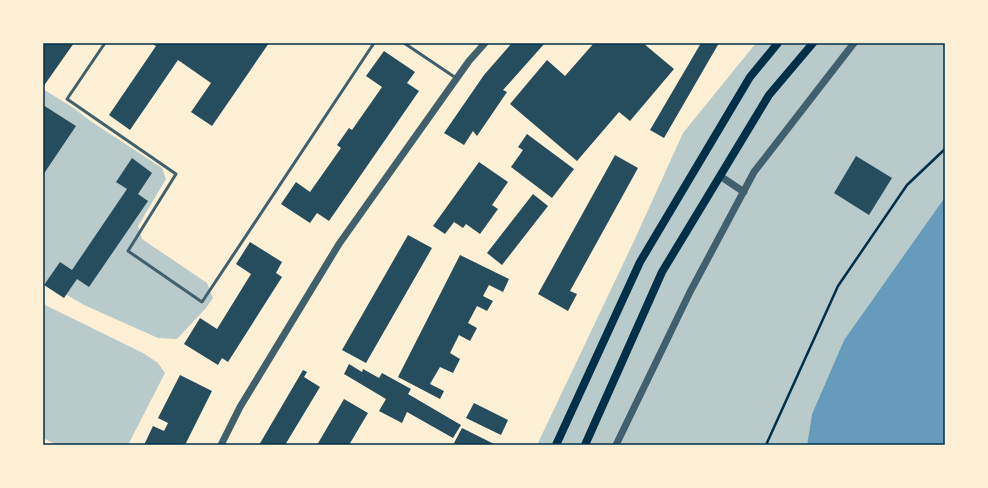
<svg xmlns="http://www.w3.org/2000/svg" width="988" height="488" viewBox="0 0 988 488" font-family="'Alegreya Sans',sans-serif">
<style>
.green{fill:#b9caca}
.water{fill:#669bbc}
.building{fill:#264d5e}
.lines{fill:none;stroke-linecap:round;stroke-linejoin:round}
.path{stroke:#003049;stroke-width:2.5}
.service{stroke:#3f606c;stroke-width:3}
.tertiary{stroke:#3f606c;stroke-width:7}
.secondary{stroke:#003049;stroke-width:8}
.neatline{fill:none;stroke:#003049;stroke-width:1.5}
</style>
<rect width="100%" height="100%" fill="#fdf0d5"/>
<path class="green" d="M756,43H945V197L844,340L812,414L807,445H537L634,241L683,133Z
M43,89L75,109L89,120L162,168L166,179L138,226L142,239L207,283L213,298L206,308L177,339L158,338L84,305L43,281Z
M43,304L143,353L158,363L165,373L128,445H57L43,438Z"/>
<path class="water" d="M945,197V445H807L812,414L844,340Z"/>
<path class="building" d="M43,43H74L43,87Z
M151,43H269L212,126L191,112L211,83L178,60L130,130L109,115L156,46Z
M512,43H545L503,90L507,92L477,136L473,131L464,145L444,133L484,75Z
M594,43H643L674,69L630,121L619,112L577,161L510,104L547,60L565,76Z
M701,43H719L664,138L650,130Z
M384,51L415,72L407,83L419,91L329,221L317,213L310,223L281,204L296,182L310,192L341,148L337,145L349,128L352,130L382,87L366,76Z
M43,105L76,126L43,175Z
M527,134L574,169L552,198L511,167L523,150L518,147Z
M615,155L638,168L570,291L577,294L568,311L538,294Z
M856,156L892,178L869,215L834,193Z
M132,158L152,173L138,194L148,201L89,287L77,279L64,298L44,285L60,262L72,270L127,189L116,182Z
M479,162L508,182L492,205L498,209L480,234L466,224L463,228L454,222L445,234L433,226Z
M533,194L548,206L502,265L487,253Z
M408,235L432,248L366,363L342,350Z
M250,242L282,262L276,273L282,277L228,362L222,358L218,365L184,344L200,318L217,329L251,274L236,264Z
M460,255L509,279L503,292L489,285L483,296L493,301L487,311L477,306L468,323L477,328L470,341L459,335L450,353L460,359L453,373L440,367L430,384L444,391L440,399L398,377Z
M349,364L362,372L363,369L379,378L382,373L411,389L408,394L461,425L453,438L407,412L402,423L379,411L386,399L344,374Z
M303,370L307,372L304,377L320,387L285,445H259Z
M180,375L212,391L185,445H144L153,426L164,431L168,423L158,418Z
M344,399L368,413L349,445H317Z
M474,403L508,420L501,435L466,418Z
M462,428L496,445H457L454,443Z"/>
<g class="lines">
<path class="path" d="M766,445L838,286L907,185L945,149"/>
<path class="service" d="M105,43L67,99L176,174L128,251L202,302L374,43
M404,43L456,78"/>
<path class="tertiary" d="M720,176L744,192
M221,445L240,407L339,244L469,61L485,43
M616,445L690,292L754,172L854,43"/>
<path class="secondary" d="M556,445L640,262L750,77L778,43
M585,445L662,272L769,95L813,43"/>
</g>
<rect width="988" height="488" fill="none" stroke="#fdf0d5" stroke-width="88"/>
<rect x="44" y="44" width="900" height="400" class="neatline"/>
</svg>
